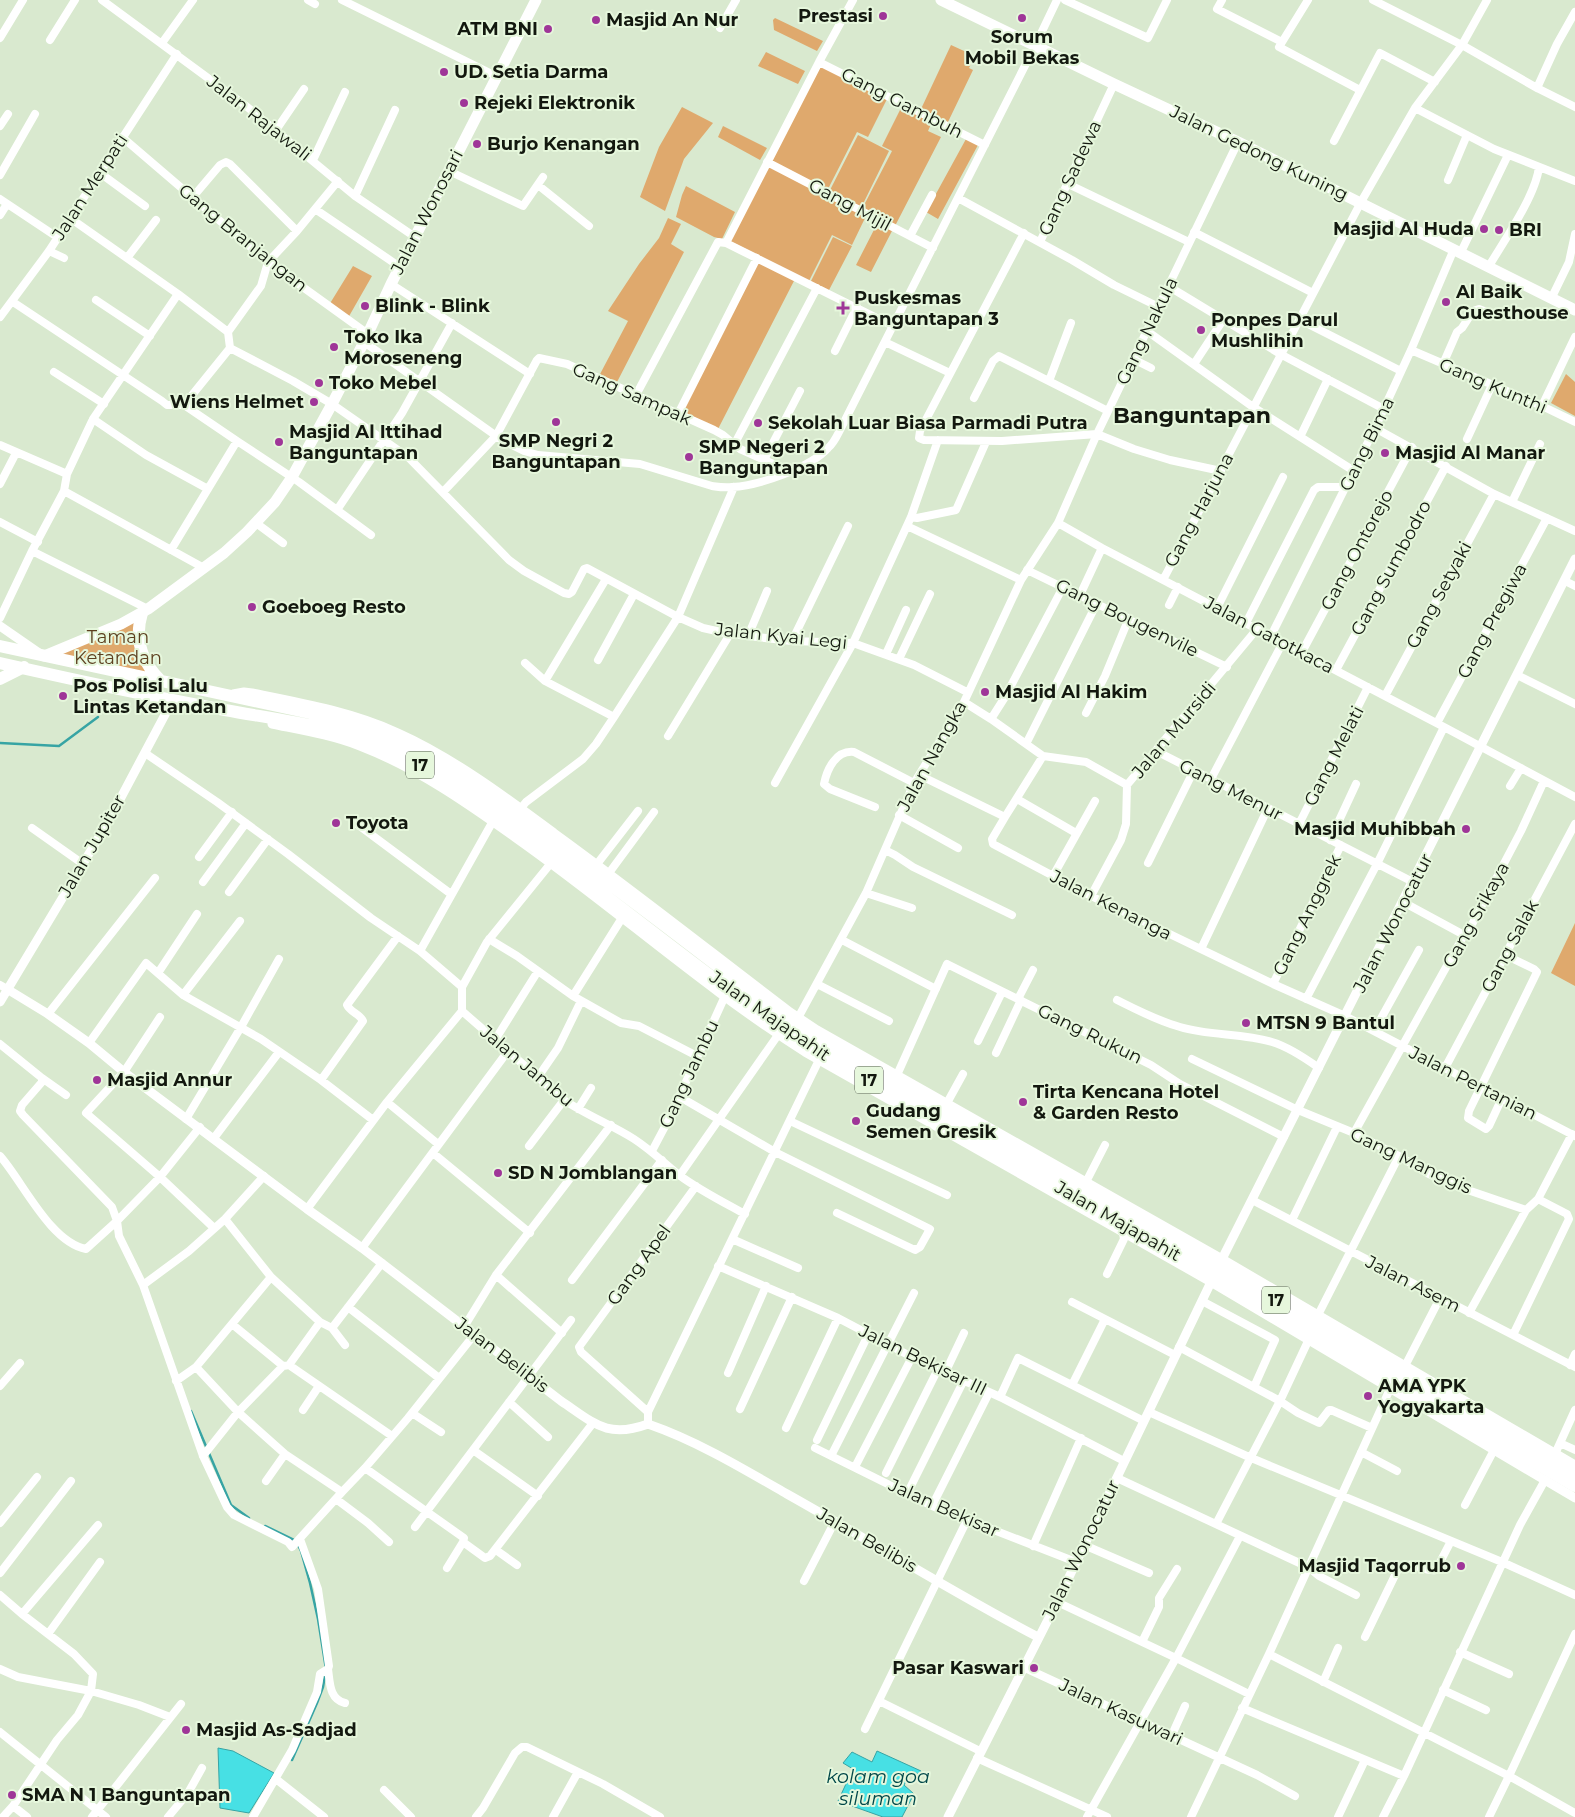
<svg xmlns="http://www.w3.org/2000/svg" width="1575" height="1817" viewBox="0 0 1575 1817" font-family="Montserrat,sans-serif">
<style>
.green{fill:#dfa96d}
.water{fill:#47e0e4;stroke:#37a4a4}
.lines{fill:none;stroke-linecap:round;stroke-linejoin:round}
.stream{stroke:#37a4a4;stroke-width:2.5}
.minor{stroke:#fff;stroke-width:8}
.tertiary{stroke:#fff;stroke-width:9}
.primary{stroke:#fff;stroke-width:11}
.trunk{stroke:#fff;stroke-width:12}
.poi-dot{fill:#9f3698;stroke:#e6f7dc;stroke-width:2}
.labels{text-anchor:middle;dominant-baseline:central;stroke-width:4;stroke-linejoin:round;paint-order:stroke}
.shield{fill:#e6f7dc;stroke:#525b4c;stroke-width:1}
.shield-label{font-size:16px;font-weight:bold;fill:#13180f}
.poi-label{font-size:18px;font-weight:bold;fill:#13180f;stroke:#e6f7dc;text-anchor:start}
.street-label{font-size:18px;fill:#13180f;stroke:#e6f7dc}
.park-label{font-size:18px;fill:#5d4020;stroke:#e6f7dc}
.water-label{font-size:19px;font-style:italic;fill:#004749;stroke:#e6f7dc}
.district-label{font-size:22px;font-weight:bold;fill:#13180f;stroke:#e6f7dc}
</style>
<rect width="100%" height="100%" fill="#d9e9cf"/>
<path class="green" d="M775,18L823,41L817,51L774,30L773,20Z
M951,45L975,56L969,68L973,70L948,122L921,109Z
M766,52L805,71L798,84L758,66Z
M820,65L887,99L868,137L857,132L827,191L770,161Z
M902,106L932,122L928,131L941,137L895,226L862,209L892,151L882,146Z
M682,107L713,123L684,159L665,211L640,197L659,147Z
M723,126L767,148L760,160L718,137Z
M858,135L889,151L861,208L829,192Z
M966,139L978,145L938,219L926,212Z
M768,166L866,216L852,245L832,235L809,281L730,241Z
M686,186L735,212L722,239L714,237L676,217L682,195Z
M668,218L681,224L671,244L684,252L616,384L599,376L628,321L608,311L639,264L659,238Z
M878,222L893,229L871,272L856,265Z
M833,237L852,246L828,292L810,283Z
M757,260L795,279L718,429L680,410Z
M353,266L372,276L348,318L329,305Z
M1566,374L1575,382V416L1551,403Z
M134,618L148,673L54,654Z
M1575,923V986L1551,973Z"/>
<path class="water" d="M218,1748L233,1751L274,1773L249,1813L220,1808Z
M877,1751L921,1771L920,1775L912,1771L904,1785L914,1794L902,1817H883L838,1801L853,1769L843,1763L852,1752L872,1762Z"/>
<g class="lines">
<path class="stream" d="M0,743L59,746L98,717
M191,1411L231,1505L249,1518
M265,1526L296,1541L301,1551L310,1583L318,1619L326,1669L323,1687L317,1703L292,1760"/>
<path class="minor" d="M102,0L246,106L355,196L415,237
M308,0L315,4
M342,0L496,76
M1065,0L1148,38L1167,0
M1222,0L1217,9L1282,42
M1308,0L1279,47L1360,90
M1373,0L1462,45L1537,88L1575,107
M720,28L736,0
M0,38L23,0
M50,40L75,0
M162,43L193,0
M819,62L985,145
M1537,88L1557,44L1575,12
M1415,108L1494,149L1575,181
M0,126L8,114
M276,130L304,89
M122,137L268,262L368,334
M1334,141L1380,53L1435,82
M313,160L345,92
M767,162L933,248
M449,171L523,206L543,177
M100,173L145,206
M0,175L35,114
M1448,180L1467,135
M1068,184L1189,242
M538,185L589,226
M355,196L395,110
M192,198L220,165L226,162L230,164L297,231
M958,198L1072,260L1114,285L1159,307
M0,199L57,237
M315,209L400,267
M0,215L7,204
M70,218L178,294L228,332L230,348L184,405
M1194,232L1313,293
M1024,233L920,431L919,438L924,440L1002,441L1097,434L1134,449L1170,460L1221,471
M910,236L932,195
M1040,242L1114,84
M726,243L819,62L853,0
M49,251L64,258
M1461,252L1508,155
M127,258L156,220
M1489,266C1504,241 1536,195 1539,167
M391,284L530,374
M1168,286L1282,355L1384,409
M1552,297L1569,262L1575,234
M96,300L150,336
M13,302L162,401L167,405H184
M0,317L49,251L177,54
M1300,320L1401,371
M1147,331L1253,407L1354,471
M228,332L261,286L268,262L297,231L338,181
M364,342L502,440L524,451L538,455L640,464L712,486C719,487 725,488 732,487C758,486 810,468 828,448C833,444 836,438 839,432L1035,46L1057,0
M885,342L950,373
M230,348L293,381L332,404L408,457L509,560L524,571L564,593L569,594L572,592L584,569L587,568L678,617L703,628L730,634L792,641L853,643L914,665L967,692
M1411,350L1542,406L1575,422
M835,351L857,307
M1133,359L1151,368
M1194,364L1223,320
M1443,364L1457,332L1462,328L1473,311L1479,309L1492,314
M54,372L104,404
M1049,381L1071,323
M636,395L718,242L726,243L893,326
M974,398L993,361L999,356L1108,411
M1542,406L1575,337
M678,414L757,258
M93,419L146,455L208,489
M1375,428L1494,494L1575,531
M1300,437L1328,379
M1467,439L1492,385
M237,441L299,482L371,535
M0,445L67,474L64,491L204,568
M734,445L817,288
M764,460L800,391
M67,474L93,419L178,294
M0,484L16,453
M443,492L496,436L537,360L539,358L567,364L714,430L723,435L740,449L791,472
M1512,502L1540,444
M337,510L402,413L452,323
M911,517L917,518L956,510L986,442
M0,522L38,542
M256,523L283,543
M1058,523L1102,548L1444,727L1575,797
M907,526L1021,580
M171,550L237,441L184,405
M32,551L148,609
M1027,570L1227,667
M1163,580L1361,202L1415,108L1462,45L1487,0
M1565,581L1575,586
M1080,595L1102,548
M1169,605L1178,587
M1217,608L1283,477
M0,618L32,551L64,491
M1246,623L1314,490L1318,487H1346
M748,636L767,591
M1271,636L1375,428L1411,350L1454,249
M792,641L848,526
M1302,652L1412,447
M886,654L906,610
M899,659L930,594
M598,660L634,594
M525,663L545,681L614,717
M1336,670L1446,466
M1517,675L1575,704
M545,681L606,579
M1385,696L1494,494
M964,702L991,719L1043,756L1086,762L1127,785
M1086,713L1105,676L1129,618
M991,719L1005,697L1063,587
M1437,723L1547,518
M668,736L730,634
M1026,744L1097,603
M1156,751L1413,882
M145,753L217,802L288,854L371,918L420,951L462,987
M919,775L1005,817L992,839L993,844L1091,896L1273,984L1345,1016L1575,1136
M1211,779L1283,642
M775,783L853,643L911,517L938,440
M1510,786L1521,768
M1017,799L1076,833
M875,807L830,789L824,784C827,769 836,750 854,752L914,783
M521,808L526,802L583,759L596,744L614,717L678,617L734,487
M899,815L958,848
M1005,817L1043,756
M357,824L451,894
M1299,824L1368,687
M32,828L83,864
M1330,840L1356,784
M885,850L895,855L913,867L1012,915
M199,857L232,812
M1148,863L1194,770
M597,864L638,811
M609,873L654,812
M1053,876L1095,801
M203,882L246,823
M229,892L268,839
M866,893L912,908
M1091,896L1121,840L1126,824L1127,785L1257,629
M1403,902L1464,935
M489,939L517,956L573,996L621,1023L639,1026L697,1056
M842,940L936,989
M1201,949L1268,808
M420,951L493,821
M158,973L197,914
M817,984L889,1021
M1273,984L1341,845
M0,985L7,989
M183,995L261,1039L321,1080L373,1120
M573,996L622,918
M1018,999L1033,970
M1306,999L1377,864L1444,727
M1117,1000C1137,1010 1158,1021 1180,1027C1210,1036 1242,1033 1272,1042C1289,1047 1305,1058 1319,1068
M462,1011L564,1100C586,1115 612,1125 634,1139C651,1150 664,1163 679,1175C699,1190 723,1202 745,1214
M48,1014L155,878
M160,1017L124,1072L86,1113L160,1177L214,1228
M798,1018L866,893L914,783L964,702L1021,580L1058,523L1097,434L1238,142
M1374,1031L1419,950
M495,1040L538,971
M978,1041L1002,992
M89,1043L146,963L183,995L240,921
M0,1044L42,1078V1082L22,1105L20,1111L23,1115L112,1207L117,1221L119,1236L143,1285L203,1456L227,1507L234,1515L288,1542L292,1547L342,1492L365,1468L408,1418L474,1335
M996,1053L1021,1000
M1192,1059L1298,1110L1354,1133L1399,1156L1429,1174L1456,1186L1526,1210
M1445,1068L1575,824
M897,1075L947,964L1151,1065L1180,1084L1284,1137
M538,1077L558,1048L581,1001
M42,1078L66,1095
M321,1080L363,1021C360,1014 350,1012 347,1005L398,936
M680,1097L775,1152L930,1229L920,1247L915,1250L837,1213
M1502,1098L1489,1126L1486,1129L1468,1118L1469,1111L1537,972L1534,969L1505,955
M387,1102L438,1144
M947,1103L963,1074
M578,1109L591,1088
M186,1119L241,1027L279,959
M790,1121L947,1195
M1354,1133L1464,935L1468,932L1521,831L1544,781
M214,1138L279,1052
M529,1146L564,1100
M652,1151L670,1117L725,996
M433,1153L530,1233
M0,1156C23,1182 50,1242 86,1249L117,1221L160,1177L200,1127
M680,1175L778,1035
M1086,1182L1105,1145
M1252,1200L1575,1367
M307,1209L387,1102L462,1011V987L487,942L551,863
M225,1219L271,1277L196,1367L238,1412L285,1454L342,1492
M1292,1220L1337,1127
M732,1239L798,1268
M362,1248L508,1051
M718,1266L838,1318L912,1357L1000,1397L1124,1461
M1107,1274L1124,1239L1123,1233
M496,1275L562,1333
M271,1277L320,1322L332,1328L345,1345
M572,1280L662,1160
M143,1285L189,1251L225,1219L264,1176
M1202,1301L1275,1340L1254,1387
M1072,1302L1175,1355
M348,1307L439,1378
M1469,1313L1526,1210L1538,1199L1572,1134
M1318,1315L1399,1156
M232,1324L283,1366
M464,1327L496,1275L611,1125
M332,1328L382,1263
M1513,1335L1569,1219L1567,1214L1538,1199
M1179,1347L1280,1401L1298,1413L1319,1423L1329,1410H1331L1372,1428
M289,1365L392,1436
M1570,1365L1575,1354
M1405,1366L1440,1298
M728,1373L766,1286
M945,1373L964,1333
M176,1381L196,1367
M1072,1385L1105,1319
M0,1386L20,1363
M1000,1397L1018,1358L1144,1421
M509,1402L548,1437
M740,1409L792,1297
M303,1410L319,1386
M648,1412L581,1352L579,1347L696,1186
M1149,1412L1249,1457L1502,1562L1575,1595
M412,1413L441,1432
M648,1424V1412L819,1060
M786,1428L838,1318
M817,1440L869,1333
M1560,1443L1575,1450
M815,1448L932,1506L1076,1562
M473,1450L538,1496
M1361,1452L1397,1471
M1555,1454L1575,1410
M203,1456L238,1412L283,1366L289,1365L320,1322
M831,1456L914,1293
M856,1465L912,1357
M365,1468L464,1538L463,1542L447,1568
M886,1473L938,1369
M1117,1478L1308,1567L1319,1576L1356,1595
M266,1481L285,1454
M907,1494L963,1382
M336,1499L368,1523L389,1542
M1465,1505L1494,1450
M932,1506L989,1393
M0,1523L37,1477
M1216,1524L1280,1401L1309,1339
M415,1527L571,1320
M463,1542L485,1558L490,1556L593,1423
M1084,1545L1149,1573
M1033,1546L1081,1438
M496,1550L517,1565
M0,1573L71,1481
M804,1581L835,1521
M0,1595L22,1614L74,1654L93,1674L91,1691L78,1715L57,1740L13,1806L3,1817
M1057,1602L1176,1658L1249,1694
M22,1614L98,1525
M48,1634L100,1562
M1365,1637L1399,1567C1416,1560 1421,1572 1436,1570L1451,1541
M1142,1642L1159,1607V1598L1177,1569
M1460,1652L1509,1674
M1269,1654L1509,1776L1575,1813
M1023,1667L1257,1775L1295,1796
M0,1669L18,1677L91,1691L139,1705L170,1717
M328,1669C330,1682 329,1699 345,1703
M1323,1682L1338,1648
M1443,1690L1486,1710
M879,1701L980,1751
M1242,1708L1404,1776
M865,1729L967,1520
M0,1732L106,1817
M1171,1737L1185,1706
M977,1758L1107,1817
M276,1779L324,1817
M384,1790L411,1817
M13,1806L27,1817
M92,1817L181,1704
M168,1817L188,1793L202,1768
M253,1817L292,1750L317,1692L320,1674L328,1669L329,1666L318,1589L300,1539
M476,1817L483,1808L515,1753L522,1747H527L603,1784L660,1817
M553,1817L578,1772
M1087,1817L1176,1658L1240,1536
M1191,1817L1269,1654L1390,1389
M1338,1817L1365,1760
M1383,1817L1404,1776L1520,1525L1545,1480
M1489,1817L1509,1776L1575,1634"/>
<path class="tertiary" d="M0,626L39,653
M233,694L244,692L252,693C302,703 352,712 398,733C452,757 507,798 554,833C634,891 711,952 790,1012L817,1030L1222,1259L1575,1465
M272,724C301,730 332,735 360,746C417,768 467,803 516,838C614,907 704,988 805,1052L1211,1282L1575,1498
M7,989L48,1014L89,1043L124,1072L307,1209L362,1248L561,1401C594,1423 607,1439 648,1424C697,1441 742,1468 787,1494C871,1541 953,1593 1038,1637
M0,1002L108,822L168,709L170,699
M1222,1259L1575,559
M948,1817L1057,1602L1211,1282"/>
<path class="primary" d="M941,0L1114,84L1238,142L1575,310
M44,656L121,624L148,609L224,553L247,532L275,502L292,477L332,404L364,342L391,284L536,0"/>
<path class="trunk" d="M142,613C134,639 141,660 159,679
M0,646L310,713C347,723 383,734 417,752C467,779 513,813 559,847C636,902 710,961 786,1018L814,1036L1097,1196L1575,1474
M0,663C75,680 150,696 225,710C279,720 334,726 385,748C439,770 486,807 532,841C625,908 714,983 809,1046L1167,1249L1575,1486
M0,679L24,667"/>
</g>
<g class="poi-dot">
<circle cx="883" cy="16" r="5"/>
<circle cx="1022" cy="18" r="5"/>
<circle cx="596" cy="20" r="5"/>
<circle cx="548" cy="29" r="5"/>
<circle cx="444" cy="72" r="5"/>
<circle cx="464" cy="103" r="5"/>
<circle cx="477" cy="144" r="5"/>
<circle cx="1484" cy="229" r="5"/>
<circle cx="1499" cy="230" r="5"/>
<circle cx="1446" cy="302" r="5"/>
<circle cx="365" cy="306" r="5"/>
<path d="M840.5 300.5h5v5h5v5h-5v5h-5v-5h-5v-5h5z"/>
<circle cx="1201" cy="330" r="5"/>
<circle cx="334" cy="347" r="5"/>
<circle cx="319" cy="383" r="5"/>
<circle cx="314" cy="402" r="5"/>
<circle cx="556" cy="422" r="5"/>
<circle cx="758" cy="423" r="5"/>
<circle cx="279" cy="442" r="5"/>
<circle cx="1385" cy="453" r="5"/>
<circle cx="689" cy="457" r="5"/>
<circle cx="252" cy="607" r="5"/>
<circle cx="985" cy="692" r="5"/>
<circle cx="63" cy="696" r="5"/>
<circle cx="336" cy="823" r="5"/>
<circle cx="1466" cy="829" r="5"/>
<circle cx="1246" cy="1023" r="5"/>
<circle cx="97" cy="1080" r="5"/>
<circle cx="1023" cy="1102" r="5"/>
<circle cx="856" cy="1121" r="5"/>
<circle cx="498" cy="1173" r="5"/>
<circle cx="1368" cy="1396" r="5"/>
<circle cx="1461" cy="1566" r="5"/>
<circle cx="1034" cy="1668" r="5"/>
<circle cx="186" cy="1730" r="5"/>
<circle cx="12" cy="1795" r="5"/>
</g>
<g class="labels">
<g class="shield">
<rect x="406" y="751.5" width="28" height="27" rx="4"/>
<rect x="855" y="1066.5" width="28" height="27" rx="4"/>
<rect x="1262" y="1286.5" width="28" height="27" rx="4"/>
</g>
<g class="shield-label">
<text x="420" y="765">17</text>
<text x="869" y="1080">17</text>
<text x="1276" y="1300">17</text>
</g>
<g class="poi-label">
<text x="873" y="16" text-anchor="end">Prestasi</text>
<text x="606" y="20">Masjid An Nur</text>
<text x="538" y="29" text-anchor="end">ATM BNI</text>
<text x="1022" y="37" text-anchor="middle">Sorum<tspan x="1022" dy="21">Mobil Bekas</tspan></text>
<text x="454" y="72">UD. Setia Darma</text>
<text x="474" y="103">Rejeki Elektronik</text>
<text x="487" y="144">Burjo Kenangan</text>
<text x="1474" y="229" text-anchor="end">Masjid Al Huda</text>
<text x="1509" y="230">BRI</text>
<text x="1456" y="292">Al Baik<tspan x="1456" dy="21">Guesthouse</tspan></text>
<text x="854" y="298">Puskesmas<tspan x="854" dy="21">Banguntapan 3</tspan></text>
<text x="375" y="306">Blink - Blink</text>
<text x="1211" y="320">Ponpes Darul<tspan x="1211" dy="21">Mushlihin</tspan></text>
<text x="344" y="337">Toko Ika<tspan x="344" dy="21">Moroseneng</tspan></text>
<text x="329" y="383">Toko Mebel</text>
<text x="304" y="402" text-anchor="end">Wiens Helmet</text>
<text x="768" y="423">Sekolah Luar Biasa Parmadi Putra</text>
<text x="289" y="432">Masjid Al Ittihad<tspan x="289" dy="21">Banguntapan</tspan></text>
<text x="556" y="441" text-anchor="middle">SMP Negri 2<tspan x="556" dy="21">Banguntapan</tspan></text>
<text x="699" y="447">SMP Negeri 2<tspan x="699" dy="21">Banguntapan</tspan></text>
<text x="1395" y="453">Masjid Al Manar</text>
<text x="262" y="607">Goeboeg Resto</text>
<text x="73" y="686">Pos Polisi Lalu<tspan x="73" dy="21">Lintas Ketandan</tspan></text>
<text x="995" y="692">Masjid Al Hakim</text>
<text x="346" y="823">Toyota</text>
<text x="1456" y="829" text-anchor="end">Masjid Muhibbah</text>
<text x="1256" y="1023">MTSN 9 Bantul</text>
<text x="107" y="1080">Masjid Annur</text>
<text x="1033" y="1092">Tirta Kencana Hotel<tspan x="1033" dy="21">&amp; Garden Resto</tspan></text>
<text x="866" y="1111">Gudang<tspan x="866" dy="21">Semen Gresik</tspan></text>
<text x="508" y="1173">SD N Jomblangan</text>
<text x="1378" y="1386">AMA YPK<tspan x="1378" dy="21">Yogyakarta</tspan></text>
<text x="1451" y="1566" text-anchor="end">Masjid Taqorrub</text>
<text x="1024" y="1668" text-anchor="end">Pasar Kaswari</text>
<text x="196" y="1730">Masjid As-Sadjad</text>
<text x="22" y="1795">SMA N 1 Banguntapan</text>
</g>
<g class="street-label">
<text transform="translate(902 103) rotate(27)">Gang Gambuh</text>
<text transform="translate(259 118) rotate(38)">Jalan Rajawali</text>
<text transform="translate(1259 153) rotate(26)">Jalan Gedong Kuning</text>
<text transform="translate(1070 178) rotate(-65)">Gang Sadewa</text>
<text transform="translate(90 187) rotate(-57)">Jalan Merpati</text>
<text transform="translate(850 205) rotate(28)">Gang Mijil</text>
<text transform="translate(427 212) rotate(-63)">Jalan Wonosari</text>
<text transform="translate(243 238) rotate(39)">Gang Branjangan</text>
<text transform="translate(1147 331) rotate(-64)">Gang Nakula</text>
<text transform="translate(1493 386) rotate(23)">Gang Kunthi</text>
<text transform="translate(632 394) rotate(24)">Gang Sampak</text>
<text transform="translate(1367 444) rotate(-64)">Gang Bima</text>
<text transform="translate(1199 510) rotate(-62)">Gang Harjuna</text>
<text transform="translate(1357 550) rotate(-62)">Gang Ontorejo</text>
<text transform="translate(1391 568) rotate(-62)">Gang Sumbodro</text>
<text transform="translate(1439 595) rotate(-62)">Gang Setyaki</text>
<text transform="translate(1127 618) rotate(26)">Gang Bougenvile</text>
<text transform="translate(1492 621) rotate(-62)">Gang Pregiwa</text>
<text transform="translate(1269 635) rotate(28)">Jalan Gatotkaca</text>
<text transform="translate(781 636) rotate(6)">Jalan Kyai Legi</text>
<text transform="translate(1174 730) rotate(-50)">Jalan Mursidi</text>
<text transform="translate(932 756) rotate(-61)">Jalan Nangka</text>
<text transform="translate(1334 756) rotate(-63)">Gang Melati</text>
<text transform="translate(1231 790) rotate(27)">Gang Menur</text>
<text transform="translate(92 846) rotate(-60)">Jalan Jupiter</text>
<text transform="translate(1111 905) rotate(27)">Jalan Kenanga</text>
<text transform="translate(1307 915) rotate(-64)">Gang Anggrek</text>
<text transform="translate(1476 915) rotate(-61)">Gang Srikaya</text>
<text transform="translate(1393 923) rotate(-63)">Jalan Wonocatur</text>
<text transform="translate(1510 946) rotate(-62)">Gang Salak</text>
<text transform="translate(770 1016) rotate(35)">Jalan Majapahit</text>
<text transform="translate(1090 1034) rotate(26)">Gang Rukun</text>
<text transform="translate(527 1066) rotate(40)">Jalan Jambu</text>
<text transform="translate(689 1074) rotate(-65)">Gang Jambu</text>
<text transform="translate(1473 1083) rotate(27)">Jalan Pertanian</text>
<text transform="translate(1411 1161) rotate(25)">Gang Manggis</text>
<text transform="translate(1118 1221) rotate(30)">Jalan Majapahit</text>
<text transform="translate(639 1265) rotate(-54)">Gang Apel</text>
<text transform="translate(1413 1284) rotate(27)">Jalan Asem</text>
<text transform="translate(502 1355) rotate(37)">Jalan Belibis</text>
<text transform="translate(923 1360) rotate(26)">Jalan Bekisar III</text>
<text transform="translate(944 1508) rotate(24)">Jalan Bekisar</text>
<text transform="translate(867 1540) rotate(30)">Jalan Belibis</text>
<text transform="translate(1081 1550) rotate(-64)">Jalan Wonocatur</text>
<text transform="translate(1121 1712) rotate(25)">Jalan Kasuwari</text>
</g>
<g class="park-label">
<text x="118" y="637">Taman<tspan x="118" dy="21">Ketandan</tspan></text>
</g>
<g class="water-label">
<text x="878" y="1776">kolam goa<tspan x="878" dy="22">siluman</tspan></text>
</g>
<g class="district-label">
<text x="1192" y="415">Banguntapan</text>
</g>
</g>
</svg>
